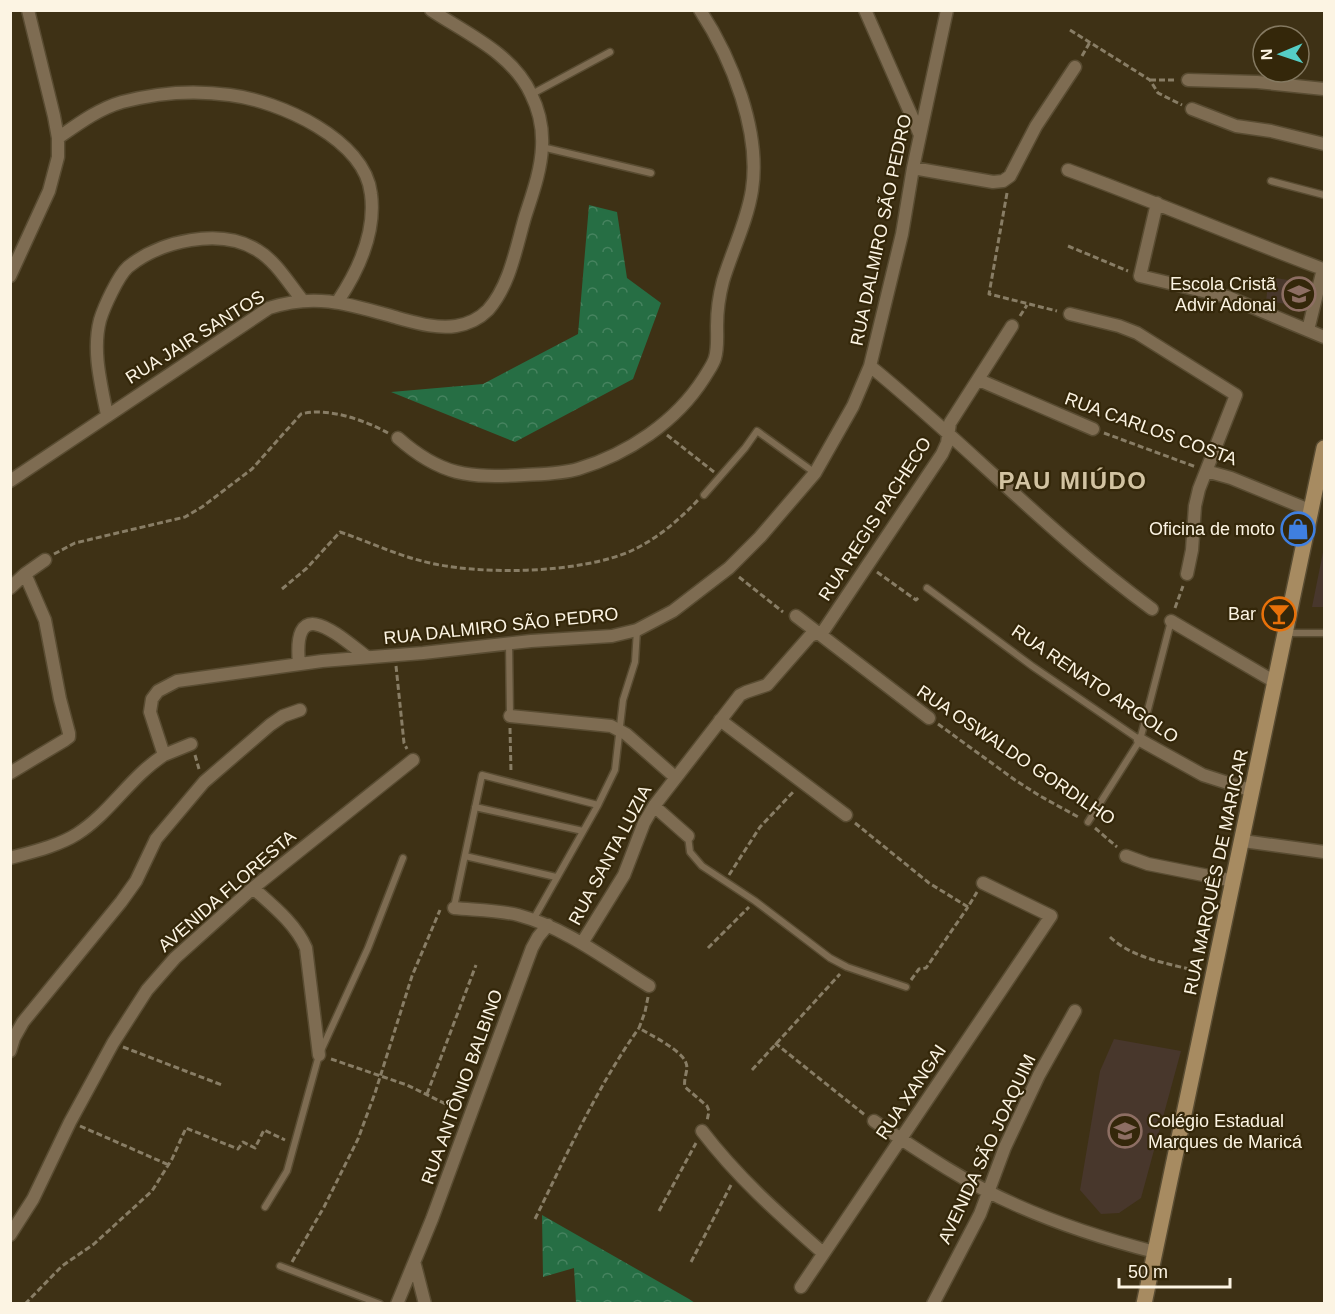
<svg xmlns="http://www.w3.org/2000/svg" width="1335" height="1314" viewBox="0 0 1335 1314" font-family="Helvetica,sans-serif">
<style>
.education{fill:#48372c}
.forest{fill:url(#forest-crowns)}
.lines{fill:none;stroke-linecap:round;stroke-linejoin:round}
.lane-casing{stroke:#594c32;stroke-width:9}
.street-casing{stroke:#594c32;stroke-width:15}
.secondary-casing{stroke:#594c32;stroke-width:18}
.path{stroke:#887d65;stroke-width:3;stroke-dasharray:6 3;stroke-linecap:butt}
.lane{stroke:#7e6c52;stroke-width:6}
.street{stroke:#7e6c52;stroke-width:12}
.secondary{stroke:#a78b61;stroke-width:15}
.labels{text-anchor:middle;dominant-baseline:central;stroke-width:4.5;stroke-linejoin:round;paint-order:stroke}
.street-label{font-size:18px;fill:#fcf4e3;stroke:#34270a}
.poi-label{font-size:18px;fill:#fcf4e3;stroke:#34270a;text-anchor:end}
.district-label{font-size:24px;font-weight:bold;letter-spacing:1.5px;fill:#d2c3a2;stroke:#34270a}
</style>
<defs>
<pattern id="forest-crowns" width="20" height="18" patternUnits="userSpaceOnUse" patternTransform="scale(1.5)"><rect width="20" height="18" fill="#266e44"/><path d="M2 6a3 3 0 1 1 6 0M12 15a3 3 0 1 1 6 0" fill="none" stroke="#46835f"/></pattern>
</defs>
<rect width="100%" height="100%" fill="#3e3115"/>
<path class="education" d="M1269,277L1308,283L1306,307L1266,301Z
M1324,547V607H1312Z
M1114,1039L1181,1051L1141,1198L1119,1213L1101,1214L1080,1190L1100,1071Z"/>
<path class="forest" d="M589,205L617,212L627,278L661,303L633,379L515,442L391,392L483,384L578,334Z
M542,1215L689,1299L695,1303H576L574,1268L543,1277Z"/>
<g class="lines">
<defs>
<path id="lane" d="M532,94L610,52
M542,147L651,173
M1271,181L1324,195
M704,495L745,448L757,431L815,473
M927,588L1032,666L1140,740
M1286,633H1324
M509,643L510,716
M475,807L583,831
M1088,822L1140,740L1171,621
M688,836L690,852L702,866L755,901L830,958L847,967L906,987
M465,856L556,877
M454,907L482,775L598,805
M533,920L598,805L615,770L623,700L635,662L637,630
M265,1207L287,1171L319,1055L368,948L403,858
M280,1266L380,1304"/>
<path id="street" d="M865,10L920,135
M1188,80L1257,82L1324,89
M1192,109L1236,126L1271,131L1324,144
M58,138C78,124 98,109 122,102C156,93 195,90 230,95C279,101 365,139 371,194C376,232 358,271 338,301
M913,168L993,182L1003,181L1010,176L1036,126L1075,67
M1068,170C1153,201 1237,237 1323,269L1308,330
M1157,203L1140,276L1228,297L1324,337
M10,276L49,191L58,157V138L54,116L28,10
M1070,314L1119,326L1137,333L1236,395L1199,489L1195,506L1192,550L1187,574
M870,366C966,444 1051,535 1152,609
M979,380L1093,429
M107,415C101,384 92,351 100,320C104,307 118,276 128,267C160,241 220,227 257,250C276,261 289,284 303,301
M398,438C441,476 469,478 524,475C542,474 561,474 578,469C628,454 676,422 704,378C708,371 713,365 715,358C718,348 717,336 717,326C717,311 719,296 723,281C732,251 747,222 752,190C761,132 732,59 700,10
M1206,471L1231,478L1312,511
M10,481L269,308C317,292 352,305 398,318C417,323 437,329 456,326C468,324 480,318 488,310C510,285 516,248 525,217C532,195 541,171 542,147C543,129 539,110 531,94C512,53 467,34 431,10
M10,588L25,574L45,560
M796,616L929,718
M1171,621L1275,682
M299,664C292,592 338,635 367,657
M510,716L611,726L626,734L675,777
M720,720L846,815
M1140,740L1203,775L1253,791
M164,755L191,744
M10,773L65,740L69,737V733L60,699L45,620L25,574
M654,806L688,836
M1243,841L1324,852
M1126,856L1148,864L1234,881
M10,858C32,852 58,846 77,834C110,813 131,776 164,755L150,712L152,699L158,691L177,681L322,661L423,653L531,641L612,636L637,630L673,611L729,568L760,537L815,473L853,406L870,366L902,234L913,168L947,10
M253,888C272,905 296,924 306,948L319,1055
M454,908C475,910 498,910 518,915C566,928 607,960 649,986
M582,943L624,875L644,823L654,806L740,695L746,692L767,685L810,636L824,630L942,454L947,443L950,423L1012,326
M10,1051L14,1038L23,1022L121,902L136,881L156,839L204,782L270,725L283,716L300,710
M874,1121C919,1151 966,1183 1016,1205C1061,1225 1108,1240 1155,1252
M702,1131C738,1178 779,1214 823,1253
M10,1235L33,1199L70,1122L113,1043L147,990L175,958L253,888L413,760
M415,1265L425,1304
M801,1287L1051,916L983,883
M397,1304L432,1219L532,948L538,937L548,925
M933,1304L980,1214L1005,1147L1039,1075L1075,1011"/>
<path id="secondary" d="M1144,1304L1324,448"/>
</defs>
<use href="#lane" class="lane-casing"/>
<use href="#street" class="street-casing"/>
<use href="#secondary" class="secondary-casing"/>
<path class="path" d="M1070,30L1150,80L1158,93L1182,105
M1082,56L1090,42
M1150,80H1175
M1007,193L989,294L1057,311
M1068,246L1128,271
M1020,316L1027,305
M1104,433L1196,467
M667,435L714,472
M54,554L75,543L185,517L202,507L252,469L301,414C328,407 364,420 388,433
M877,572L916,600L920,596
M739,577L783,612
M282,589L307,568L340,532C367,541 394,554 422,561C476,576 582,574 633,550C658,538 679,520 698,500
M1175,608L1183,586
M396,666L404,743L407,749
M938,724L1015,780L1040,796L1080,818
M510,728L511,772
M195,755L199,769
M855,823L929,883L968,907L977,892
M1095,828L1117,847
M729,875L760,827L795,790
M1110,937C1133,959 1171,964 1201,972
M708,948L749,907
M911,980L919,969L926,968L968,907
M648,997L645,1012L639,1028C650,1035 682,1050 686,1063C689,1070 683,1078 685,1087L707,1106L709,1111L707,1121
M775,1043L865,1115
M123,1047L222,1085
M331,1059L407,1085L458,1110
M752,1070L840,974
M427,1094L476,965
M80,1126L169,1165
M659,1211L696,1143
M535,1219C567,1154 597,1087 639,1028
M292,1262L324,1207L358,1139L375,1093L412,976L440,910
M691,1262L731,1185
M25,1304L62,1266L94,1244L152,1191L172,1159L186,1128L238,1149L243,1142L255,1148L264,1130L285,1140"/>
<use href="#lane" class="lane"/>
<use href="#street" class="street"/>
<use href="#secondary" class="secondary"/>
</g>
<defs>
<symbol id="school-ring" viewBox="-11 -11 22 22"><circle r="9.5" fill="#34270a" stroke="#8d6e63" stroke-width="1.5"/><path d="M0-5L7-2L0 1L-7-2ZM-4 1L0 2.5L4 1V4Q0 6-4 4Z" fill="#8d6e63"/></symbol>
<symbol id="shop-ring" viewBox="-11 -11 22 22"><circle r="9.5" fill="#34270a" stroke="#3f7fe0" stroke-width="1.5"/><path d="M-5-2.5h2.3a2.7 3.5 0 0 1 5.4 0H5L5.5 6h-11ZM-1.5-2.5h3a1.5 2.3 0 0 0-3 0Z" fill="#3f7fe0"/></symbol>
<symbol id="bar-ring" viewBox="-11 -11 22 22"><circle r="9.5" fill="#34270a" stroke="#e8710a" stroke-width="1.5"/><path d="M-6-5H6L.8 .8V4.5H3.5V6h-7V4.5H-.8V.8Z" fill="#e8710a"/></symbol>
</defs>
<g fill-rule="evenodd">
<use href="#school-ring" x="1280" y="275" width="38" height="38"/>
<use href="#shop-ring" x="1279" y="510" width="38" height="38"/>
<use href="#bar-ring" x="1260" y="595" width="38" height="38"/>
<use href="#school-ring" x="1106" y="1112" width="38" height="38"/>
</g>
<g class="labels">
<g class="street-label">
<text transform="translate(881 230) rotate(-78)">RUA DALMIRO SÃO PEDRO</text>
<text transform="translate(195 337) rotate(-32)">RUA JAIR SANTOS</text>
<text transform="translate(1151 429) rotate(20)">RUA CARLOS COSTA</text>
<text transform="translate(875 519) rotate(-57)">RUA REGIS PACHECO</text>
<text transform="translate(501 626) rotate(-6)">RUA DALMIRO SÃO PEDRO</text>
<text transform="translate(1095 684) rotate(34)">RUA RENATO ARGOLO</text>
<text transform="translate(1016 755) rotate(34)">RUA OSWALDO GORDILHO</text>
<text transform="translate(610 855) rotate(-62)">RUA SANTA LUZIA</text>
<text transform="translate(1216 872) rotate(-78)">RUA MARQUÊS DE MARICAR</text>
<text transform="translate(227 891) rotate(-41)">AVENIDA FLORESTA</text>
<text transform="translate(462 1087) rotate(-70)">RUA ANTÔNIO BALBINO</text>
<text transform="translate(911 1092) rotate(-56)">RUA XANGAI</text>
<text transform="translate(987 1149) rotate(-65)">AVENIDA SÃO JOAQUIM</text>
</g>
<g class="poi-label">
<text x="1276" y="284">Escola Cristã<tspan x="1276" dy="21">Advir Adonai</tspan></text>
<text x="1275" y="529">Oficina de moto</text>
<text x="1256" y="614">Bar</text>
<text x="1148" y="1121" text-anchor="start">Colégio Estadual<tspan x="1148" dy="21">Marques de Maricá</tspan></text>
</g>
<g class="district-label">
<text x="1073" y="480">PAU MIÚDO</text>
</g>
</g>
<rect width="1335" height="1314" fill="none" stroke="#fcf4e3" stroke-width="24"/>
<g transform="translate(1281 54) rotate(268)"><circle r="28" fill="#34270a" stroke="#847961" stroke-width="1.5"/>
<path d="M0-4.5L10 22L0 15L-10 22Z" fill="#55cec6"/>
<text y="-9" font-size="16" font-weight="bold" text-anchor="middle" fill="#fcf4e3">N</text>
</g>
<path d="M1119 1278v9h111v-9" fill="none" stroke="#fcf4e3" stroke-width="3"/>
<text x="1128" y="1278" font-size="18" fill="#fcf4e3" stroke="#34270a" stroke-width="4.5" paint-order="stroke">50 m</text>
</svg>
